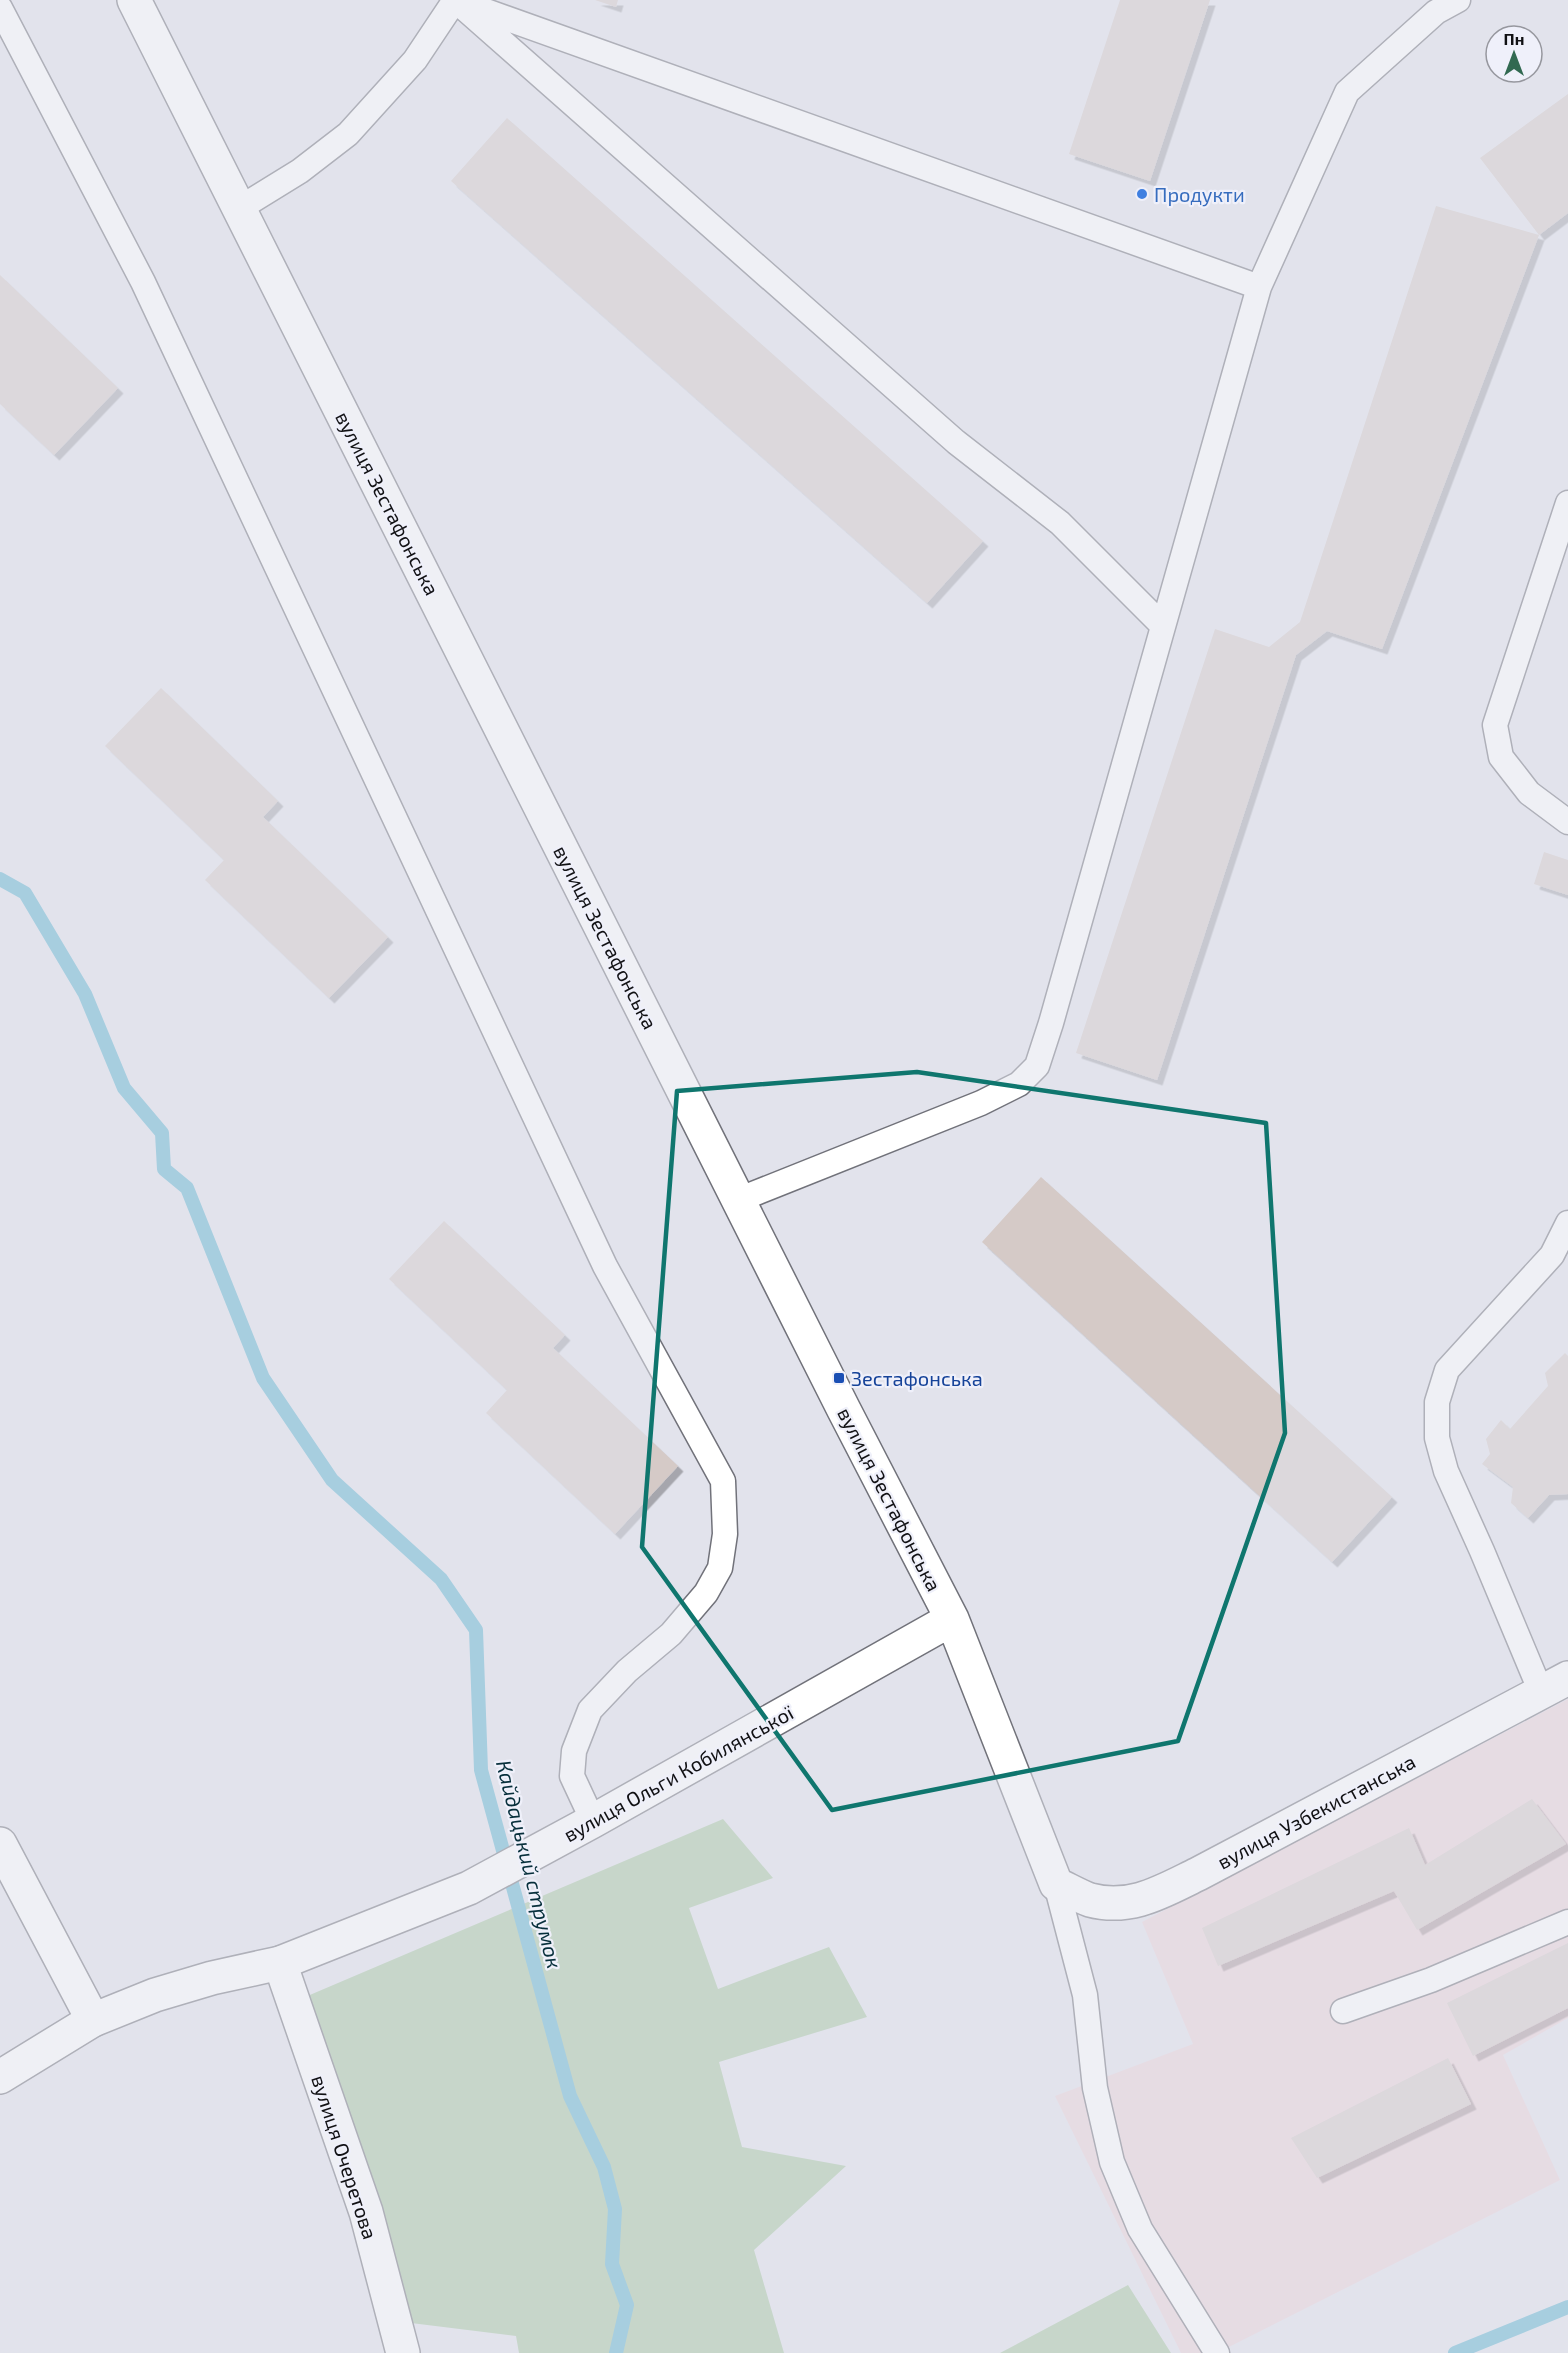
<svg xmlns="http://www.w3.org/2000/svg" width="1568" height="2353" viewBox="0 0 1568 2353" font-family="'Exo 2',sans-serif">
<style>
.industrial{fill:#ecd2d8}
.green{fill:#a7c6a1}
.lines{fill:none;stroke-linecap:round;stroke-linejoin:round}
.stream{stroke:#60b3cf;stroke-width:14}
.building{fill:#d5cac7;filter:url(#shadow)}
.service-casing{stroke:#71727a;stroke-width:27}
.minor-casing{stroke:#71727a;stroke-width:36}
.tertiary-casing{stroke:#71727a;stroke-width:36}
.service{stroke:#fff;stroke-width:24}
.minor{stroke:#fff;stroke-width:33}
.tertiary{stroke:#fff;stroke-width:33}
.marked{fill:none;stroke:#0f766e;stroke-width:4.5;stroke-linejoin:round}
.shop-dot{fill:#3f7fe0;stroke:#eff0fa;stroke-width:2}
.transit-dot{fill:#1a4fb4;stroke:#eff0fa;stroke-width:2}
.labels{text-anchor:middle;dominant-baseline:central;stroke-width:4.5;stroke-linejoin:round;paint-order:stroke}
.shop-label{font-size:20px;fill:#366cbe;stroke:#eff0fa;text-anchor:start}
.street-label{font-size:20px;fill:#111114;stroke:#eff0fa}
.transit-label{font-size:20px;fill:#164399;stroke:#eff0fa;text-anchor:start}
.water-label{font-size:21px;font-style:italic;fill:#08303c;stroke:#eff0fa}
</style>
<defs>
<filter id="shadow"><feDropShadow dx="5.5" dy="5.5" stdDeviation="0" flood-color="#0004"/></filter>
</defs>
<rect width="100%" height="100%" fill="#e2e3ec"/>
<path class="industrial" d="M1568,1699V2018L1503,2055L1560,2180L1217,2353H1181L1055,2096L1193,2044L1142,1922Z"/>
<path class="green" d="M723,1819L773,1878L689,1908L718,1989L829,1947L867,2017L719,2062L742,2147L846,2166L754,2250L784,2353H519L516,2336L411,2323L298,2000Z
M1128,2285L1171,2353H1000Z"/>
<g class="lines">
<path class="stream" d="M0,879L25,893L85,994L124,1088L162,1133L164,1169L187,1188L263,1378L332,1480L441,1579L476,1630L481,1770L570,2096L604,2167L615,2209L612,2264L627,2305L616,2353
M1455,2353L1568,2307"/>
</g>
<path class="building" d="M595,0H618L616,7Z
M1120,0H1210L1150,181L1069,154Z
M1568,94V213L1539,235L1480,158Z
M507,118L983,541L927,603L451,181Z
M1436,206L1539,235L1382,649L1327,631L1296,655L1157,1080L1076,1053L1215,629L1269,647L1300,622Z
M0,275L118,388L54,455L0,404Z
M161,688L278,801L263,817L388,937L329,998L205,880L224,860L105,746Z
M1544,852L1568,860V895L1534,884Z
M1041,1177L1392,1497L1332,1562L982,1242Z
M444,1221L565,1335L553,1348L678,1466L615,1534L486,1413L507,1390L389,1279Z
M1565,1353L1568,1356V1494L1549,1495L1528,1518L1511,1503L1513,1487L1482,1464L1490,1454L1486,1439L1501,1420L1510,1429L1548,1386L1545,1373Z
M1532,1799L1566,1844L1417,1930L1394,1891L1218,1966L1202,1928L1409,1828L1425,1865Z
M1568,1943V2008L1473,2056L1447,2003Z
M1448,2058L1471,2104L1317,2178L1291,2138Z"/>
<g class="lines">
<defs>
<path id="service" d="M0,8L143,282L605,1266L723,1481L725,1534L720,1568L706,1593L671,1634L627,1671L590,1710L574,1751L572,1776L593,1821
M464,8L956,442L1060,523L1163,626
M240,208L300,171L348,134L415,60L455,0L1259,287
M1568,503L1495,725L1501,757L1529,793L1568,822
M738,1200L981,1103L1019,1084L1037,1066L1051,1023L1259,287L1347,92L1436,12L1458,0
M1541,1692L1482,1551L1446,1471L1437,1438V1402L1447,1370L1552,1255L1568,1223
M1056,1884L1085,1995L1095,2088L1112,2162L1140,2229L1217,2353
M1343,2011L1431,1980L1568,1922"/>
<path id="minor" d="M0,1844L93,2020
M280,1963L366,2212L403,2353"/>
<path id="tertiary" d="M134,0L844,1410L952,1619L1056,1884C1067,1889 1079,1896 1090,1900C1131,1911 1163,1891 1198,1874L1568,1678
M0,2077L93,2020L155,1995L212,1978L280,1963L469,1888L593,1821L952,1619"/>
</defs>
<use href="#service" class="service-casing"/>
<use href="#minor" class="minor-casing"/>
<use href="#tertiary" class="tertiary-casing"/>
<use href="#service" class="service"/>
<use href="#minor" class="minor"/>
<use href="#tertiary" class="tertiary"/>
</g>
<path d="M0 0H1568V2353H0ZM917,1072L1266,1123L1285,1433L1178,1741L832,1810L642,1547L677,1091Z" fill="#e2e3ec" fill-opacity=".55" fill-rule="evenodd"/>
<path class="marked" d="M917,1072L1266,1123L1285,1433L1178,1741L832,1810L642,1547L677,1091Z"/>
<circle class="shop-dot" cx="1142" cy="194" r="6"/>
<rect class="transit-dot" x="833" y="1372" width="12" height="12" rx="3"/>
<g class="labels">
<g class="shop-label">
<text x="1154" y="194">Продукти</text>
</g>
<g class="street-label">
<text transform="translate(388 503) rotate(63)">вулиця Зестафонська</text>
<text transform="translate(606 937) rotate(63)">вулиця Зестафонська</text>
<text transform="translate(890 1499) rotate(63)">вулиця Зестафонська</text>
<text transform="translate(678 1773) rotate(-29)">вулиця Ольги Кобилянської</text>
<text transform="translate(1316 1811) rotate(-28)">вулиця Узбекистанська</text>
<text transform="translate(345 2157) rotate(72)">вулиця Очеретова</text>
</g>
<g class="transit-label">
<text x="851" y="1378">Зестафонська</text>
</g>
<g class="water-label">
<text transform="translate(530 1864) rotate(76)">Кайдацький струмок</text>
</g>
</g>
<g transform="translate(1514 54)"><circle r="28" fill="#eff0fa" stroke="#96979e" stroke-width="1.5"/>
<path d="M0-4.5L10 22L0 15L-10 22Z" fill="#316951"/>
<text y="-9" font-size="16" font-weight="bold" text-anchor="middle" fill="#111114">Пн</text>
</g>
</svg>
